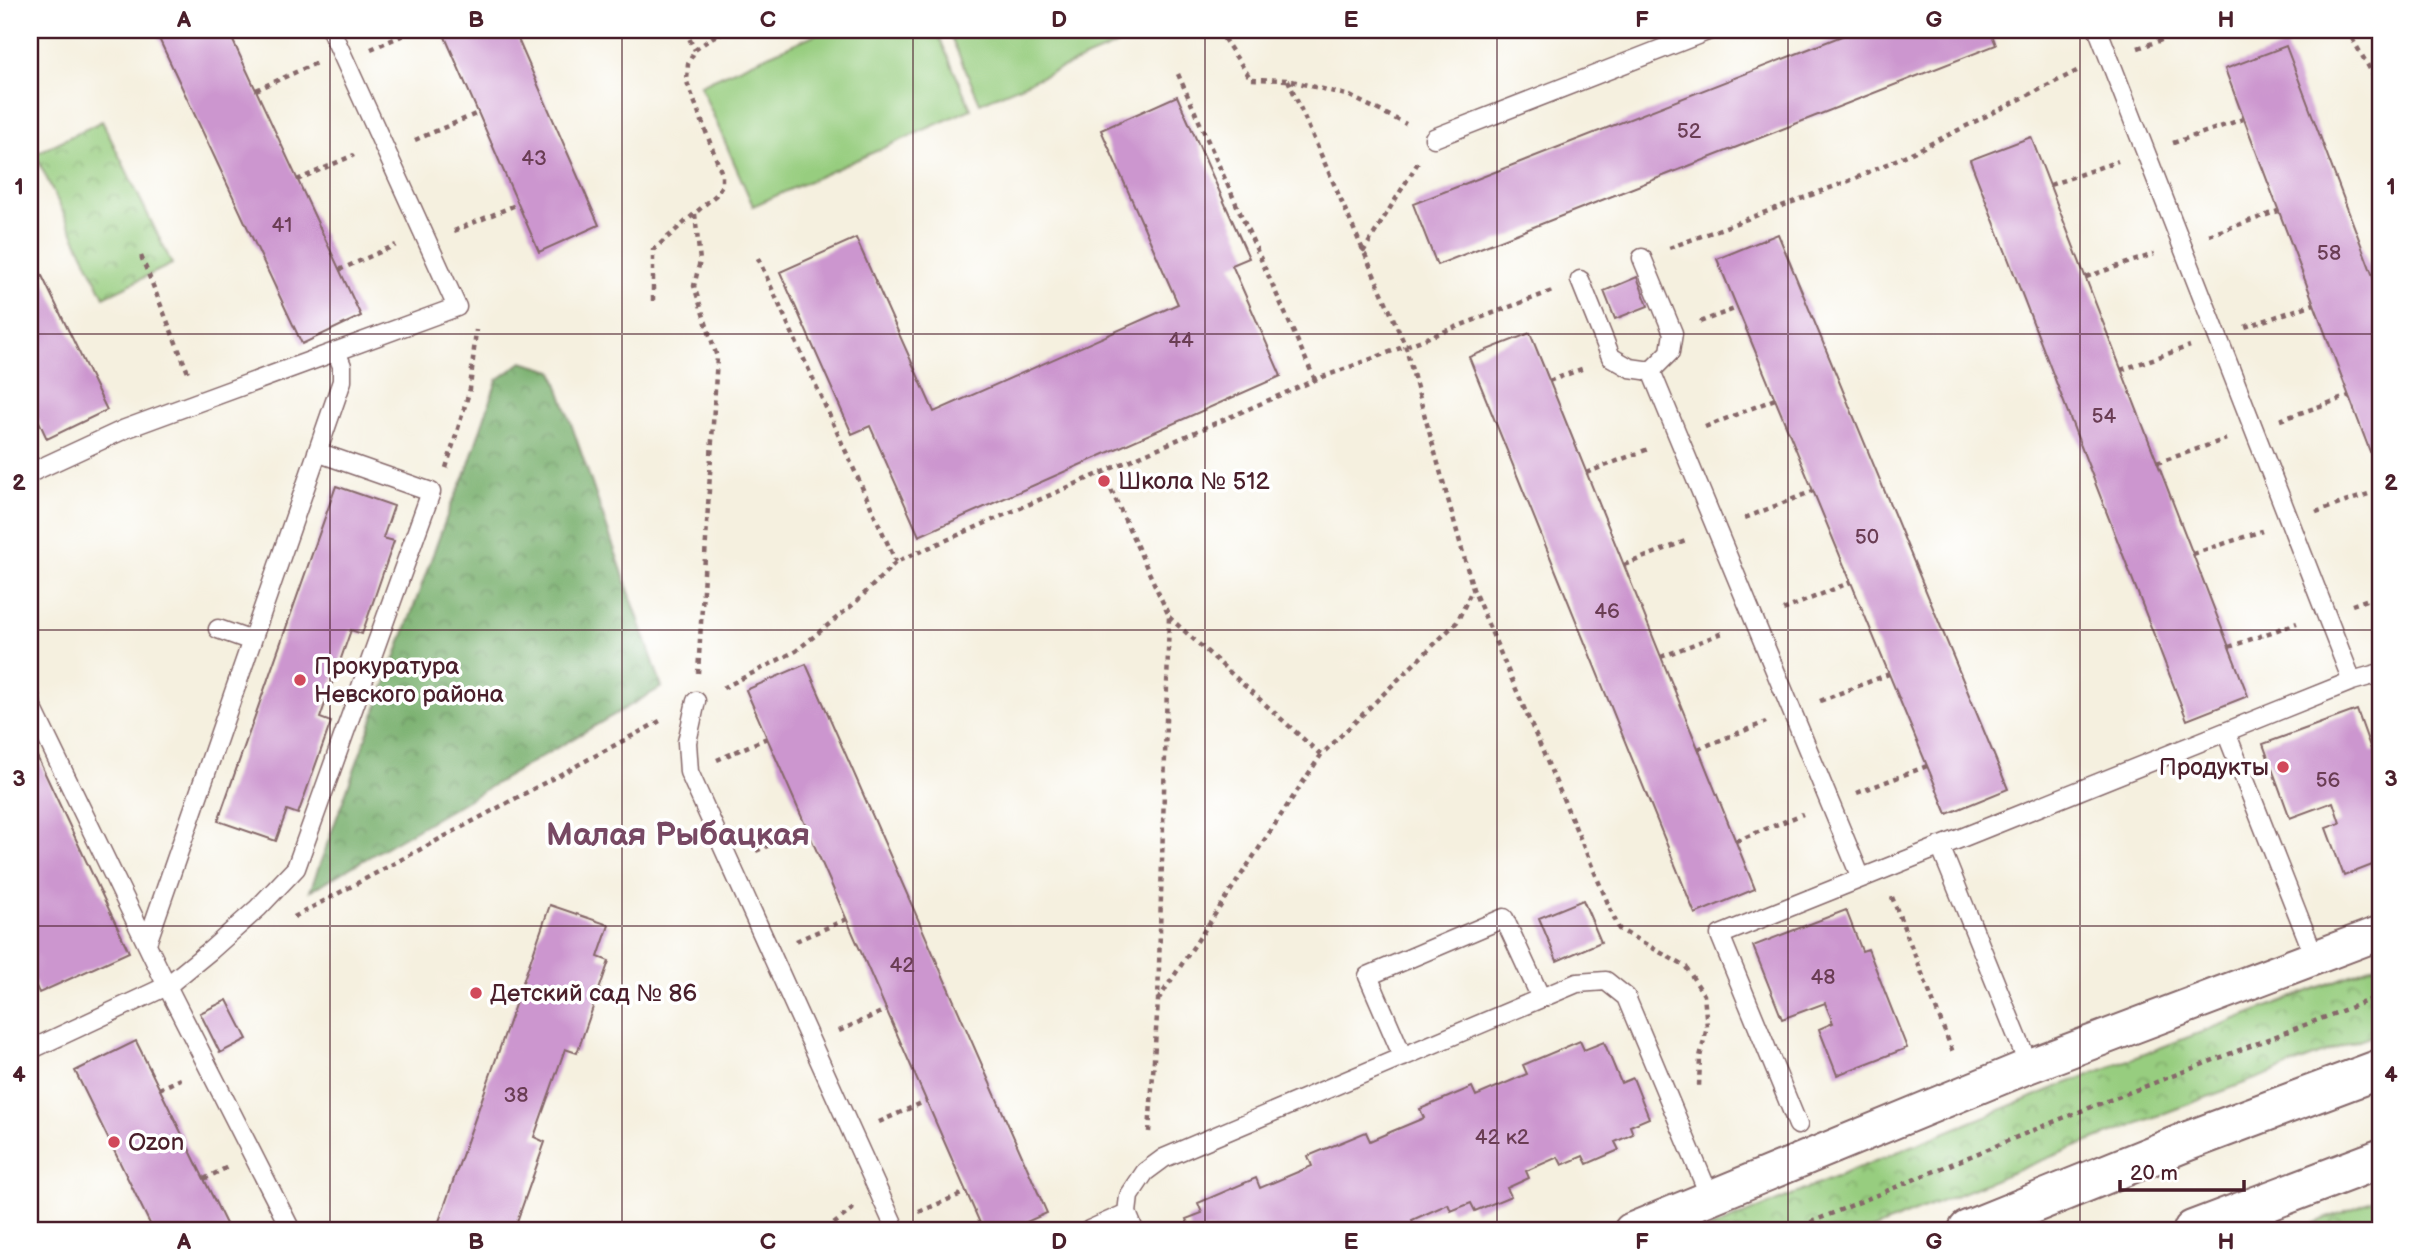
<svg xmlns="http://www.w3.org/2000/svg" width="2410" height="1260" viewBox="0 0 2410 1260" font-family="'Balsamiq Sans',sans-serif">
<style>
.forest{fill:url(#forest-crowns);stroke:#62684c;stroke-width:2}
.park{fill:url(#park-crowns);stroke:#707655;stroke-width:2}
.garden{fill:#97cd7f;stroke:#707655;stroke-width:2}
.building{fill:#cc96cf}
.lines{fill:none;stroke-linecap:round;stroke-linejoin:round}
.service-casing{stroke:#86686a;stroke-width:21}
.minor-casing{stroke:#86686a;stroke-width:37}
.primary-casing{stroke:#86686a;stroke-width:42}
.path{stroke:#86686a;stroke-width:4.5;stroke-dasharray:5 5;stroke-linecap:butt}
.service{stroke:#fff;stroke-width:18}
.minor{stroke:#fff;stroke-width:33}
.primary{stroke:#fff;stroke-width:38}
.grid{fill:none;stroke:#4a1f2b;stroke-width:2;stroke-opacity:0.55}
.poi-dot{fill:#d1495b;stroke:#fff;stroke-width:2.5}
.labels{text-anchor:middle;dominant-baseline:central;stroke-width:7;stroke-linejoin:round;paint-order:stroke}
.number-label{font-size:21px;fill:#6a3d54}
.poi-label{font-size:24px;fill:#4a1f2b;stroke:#fff;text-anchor:start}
.district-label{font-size:32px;font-weight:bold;fill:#784964;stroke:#fff}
.neatline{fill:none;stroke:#4a1f2b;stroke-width:2.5}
.grid-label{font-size:23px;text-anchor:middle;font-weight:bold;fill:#4a1f2b}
</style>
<defs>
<pattern id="forest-crowns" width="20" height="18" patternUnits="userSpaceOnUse" patternTransform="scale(1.75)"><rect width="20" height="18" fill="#79b06e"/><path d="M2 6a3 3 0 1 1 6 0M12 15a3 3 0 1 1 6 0" fill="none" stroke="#658f5b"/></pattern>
<pattern id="park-crowns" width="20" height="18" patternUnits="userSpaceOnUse" patternTransform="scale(1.75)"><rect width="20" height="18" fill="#97cd7f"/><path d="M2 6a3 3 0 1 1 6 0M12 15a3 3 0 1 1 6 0" fill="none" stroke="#7da668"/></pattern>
</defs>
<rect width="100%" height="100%" fill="#fff"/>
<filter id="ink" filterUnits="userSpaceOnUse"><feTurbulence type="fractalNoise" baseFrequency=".0143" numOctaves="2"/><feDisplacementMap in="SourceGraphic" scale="14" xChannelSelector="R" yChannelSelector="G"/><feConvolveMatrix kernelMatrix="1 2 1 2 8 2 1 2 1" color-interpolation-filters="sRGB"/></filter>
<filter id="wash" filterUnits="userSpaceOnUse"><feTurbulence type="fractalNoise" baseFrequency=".00686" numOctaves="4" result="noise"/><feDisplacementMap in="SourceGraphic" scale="28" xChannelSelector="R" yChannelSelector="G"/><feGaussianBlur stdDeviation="1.57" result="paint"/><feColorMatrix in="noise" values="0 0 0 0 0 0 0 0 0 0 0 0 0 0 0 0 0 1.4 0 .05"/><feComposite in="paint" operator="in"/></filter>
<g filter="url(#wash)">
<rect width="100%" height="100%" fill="#f5f0df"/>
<path class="forest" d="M522,362L553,371L662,687L310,891L451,505L465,476L497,380Z"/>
<path class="park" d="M102,121L172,264L104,297L35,154Z
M2380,964V1032L2075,1147L1871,1230H1706L2052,1089Z
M2380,1198V1230H2296Z"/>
<path class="garden" d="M825,30H936L971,109L753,206L700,85Z
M948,30H1131L1135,37L980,103Z"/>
<g id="blocks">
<path class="building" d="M155,30H228L361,316L302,344Z
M442,30H514L599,225L539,252Z
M1857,30H1990L1996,45L1437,265L1413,204Z
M2286,46L2380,295V478L2225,69Z
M1177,96L1249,258L1232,265L1281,376L919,536L870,426L852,434L780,272L856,238L934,412L1178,304L1101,130Z
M2031,137L2248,696L2187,720L1970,160Z
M1778,234L2008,789L1947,814L1717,259Z
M30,251L107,410L47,439L30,402Z
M1637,277L1648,306L1615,319L1604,291Z
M1530,333L1755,889L1695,914L1469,357Z
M336,486L394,506L383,538L394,541L362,634L351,630L320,718L331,722L298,814L287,810L276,841L218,821Z
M806,664L1047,1213L1008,1230H983L746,690Z
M2357,710L2372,752L2378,749L2380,757V862L2344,876L2326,828L2340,823L2333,802L2290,818L2263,744Z
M33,748L129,952L39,993L30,973V750Z
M1583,900L1601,942L1557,961L1539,918Z
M550,905L609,925L598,957L609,961L577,1053L565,1049L534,1137L545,1142L514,1230H436Z
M1846,910L1862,951L1868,949L1907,1048L1837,1075L1819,1029L1833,1023L1825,1003L1782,1019L1753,946Z
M227,1000L247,1039L220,1053L200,1013Z
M136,1041L204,1179L229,1230H153L75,1071Z
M1580,1041L1584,1050L1604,1042L1621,1083L1633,1078L1649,1118L1630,1126L1633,1134L1615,1142L1619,1150L1587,1164L1583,1156L1562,1165L1558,1157L1526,1171L1529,1178L1507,1188L1511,1196L1475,1211L1471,1203L1451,1211L1448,1204L1412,1220L1415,1227L1408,1230H1191L1186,1219L1202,1213L1198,1203L1256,1178L1260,1188L1312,1166L1308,1156L1366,1132L1370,1141L1388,1133L1424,1118L1420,1109L1472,1087L1476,1096L1527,1074L1523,1065Z"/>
</g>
</g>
<g filter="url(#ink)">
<use href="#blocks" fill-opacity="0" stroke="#86686a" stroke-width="2"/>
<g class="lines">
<defs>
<path id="service" d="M2098,30L2352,681L2380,673
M1434,138L1710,30
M1642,258L1673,333L1670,352L1651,371
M1580,280L1611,357L1630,368L1651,371L1861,878
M30,473L125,429L457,307L331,30
M218,629L252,641
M30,696L32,707L167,986L291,1230
M696,701L687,742L689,772L896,1230
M2226,732L2315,958
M1940,846L2029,1066
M147,943L342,381V366L336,351
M30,1050L167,986L211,950L258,908L296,868L431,492L317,452
M1403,1057L1368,976L1504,918L1541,998
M1798,1125L1720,935L2352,681
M1127,1213L1129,1196L1145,1172L1164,1158L1577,983L1606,981L1626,997L1710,1197
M1089,1230L1127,1213L1134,1230"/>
<path id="minor" d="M1631,1230L2029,1066L2380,933"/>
<path id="primary" d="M1968,1230L2188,1141L2380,1069
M2193,1230L2380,1159"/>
</defs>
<use href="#service" class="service-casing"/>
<use href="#minor" class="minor-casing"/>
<use href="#primary" class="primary-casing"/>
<path class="path" d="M685,30L695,50
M1218,30L1251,79L1288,80L1350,96L1406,124
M2347,30L2380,86
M2138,48L2191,30
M371,49L415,30
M1178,74L1315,380
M1288,80L1405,345L1473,589L1619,929L1686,967L1704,995L1707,1027L1700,1057L1699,1087
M256,90L316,63
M415,140L478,113
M2173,143L2243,119
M297,180L354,155
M2050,185L2118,161
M695,214L700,261L694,286L717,357L698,673
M454,231L518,204
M2209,235L2278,211
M1669,248L1849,181L1920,149L2081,69
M1363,252L1419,161
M141,256L189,375
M758,258L896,562
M339,270L396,245
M2086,277L2154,254
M653,301V250L716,195L722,185V174L687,82L688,64L695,50L713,37L730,30
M1700,322L1737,308
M2245,327L2314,304
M2121,370L2190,346
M1549,381L1584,368
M2280,420L2349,396
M1705,427L1775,399
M2157,463L2226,439
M446,468L470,389L476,330
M1103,472L1169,616L1158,1001L1149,1132
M1586,473L1651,448
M2316,512L2380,490
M1745,518L1813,491
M2193,554L2262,531
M1624,565L1688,540
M2352,605L2380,595
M1783,610L1851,582
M1169,617L1321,755
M2229,647L2297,623
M1661,657L1725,632
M723,688L796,651L855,603L896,562L1315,380L1552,291
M1820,701L1889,674
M1698,749L1766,722
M717,760L767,738
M1857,793L1927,766
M1736,841L1803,814
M756,851L807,829
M1892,897L1954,1055
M294,917L660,721
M796,941L847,919
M1158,1000L1321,755L1457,622L1472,590
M839,1031L886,1010
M159,1089L181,1079
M879,1122L926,1101
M204,1179L228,1167
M919,1212L966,1192
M826,1230L855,1207
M1792,1230L2063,1118L2380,996
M2378,1230L2380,1229"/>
<use href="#service" class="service"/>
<use href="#minor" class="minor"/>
<use href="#primary" class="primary"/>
</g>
</g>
<path class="grid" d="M330,30V1230M622,30V1230M913,30V1230M1205,30V1230M1497,30V1230M1788,30V1230M2080,30V1230M30,334H2380M30,630H2380M30,926H2380"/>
<g class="poi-dot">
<circle cx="1104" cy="481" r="7"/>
<circle cx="300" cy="680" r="7"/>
<circle cx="2283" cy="767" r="7"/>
<circle cx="476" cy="993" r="7"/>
<circle cx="114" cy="1142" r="7"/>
</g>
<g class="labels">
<g class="number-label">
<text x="1689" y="131">52</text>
<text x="534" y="158">43</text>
<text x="282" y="225">41</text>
<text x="2329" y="253">58</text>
<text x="1181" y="340">44</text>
<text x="2104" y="416">54</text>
<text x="1867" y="537">50</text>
<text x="1607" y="611">46</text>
<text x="2328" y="780">56</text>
<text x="902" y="965">42</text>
<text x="1823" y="977">48</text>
<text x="516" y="1095">38</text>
<text x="1502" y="1137">42 к2</text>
</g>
<g class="poi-label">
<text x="1118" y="481">Школа № 512</text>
<text x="314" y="666">Прокуратура<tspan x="314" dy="28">Невского района</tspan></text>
<text x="2269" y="767" text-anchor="end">Продукты</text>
<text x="490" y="993">Детский сад № 86</text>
<text x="128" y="1142">Ozon</text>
</g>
<g class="district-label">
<text x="678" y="835">Малая Рыбацкая</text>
</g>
</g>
<rect width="2410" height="1260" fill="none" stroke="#fff" stroke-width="77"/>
<path d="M2120 1180v10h124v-10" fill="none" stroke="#4a1f2b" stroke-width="3.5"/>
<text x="2130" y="1180" font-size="21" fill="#4a1f2b" stroke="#ffffff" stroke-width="5" paint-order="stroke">20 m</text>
<rect x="38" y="38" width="2334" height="1184" class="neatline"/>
<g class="grid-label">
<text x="184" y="27">A</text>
<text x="476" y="27">B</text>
<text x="768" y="27">C</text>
<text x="1059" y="27">D</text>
<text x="1351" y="27">E</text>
<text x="1642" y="27">F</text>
<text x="1934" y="27">G</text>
<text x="2226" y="27">H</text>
<text x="19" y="194">1</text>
<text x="2391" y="194">1</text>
<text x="19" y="490">2</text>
<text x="2391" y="490">2</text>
<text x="19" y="786">3</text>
<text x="2391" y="786">3</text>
<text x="19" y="1082">4</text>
<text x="2391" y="1082">4</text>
<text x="184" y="1249">A</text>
<text x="476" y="1249">B</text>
<text x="768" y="1249">C</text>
<text x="1059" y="1249">D</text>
<text x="1351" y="1249">E</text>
<text x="1642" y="1249">F</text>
<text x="1934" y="1249">G</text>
<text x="2226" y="1249">H</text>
</g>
</svg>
